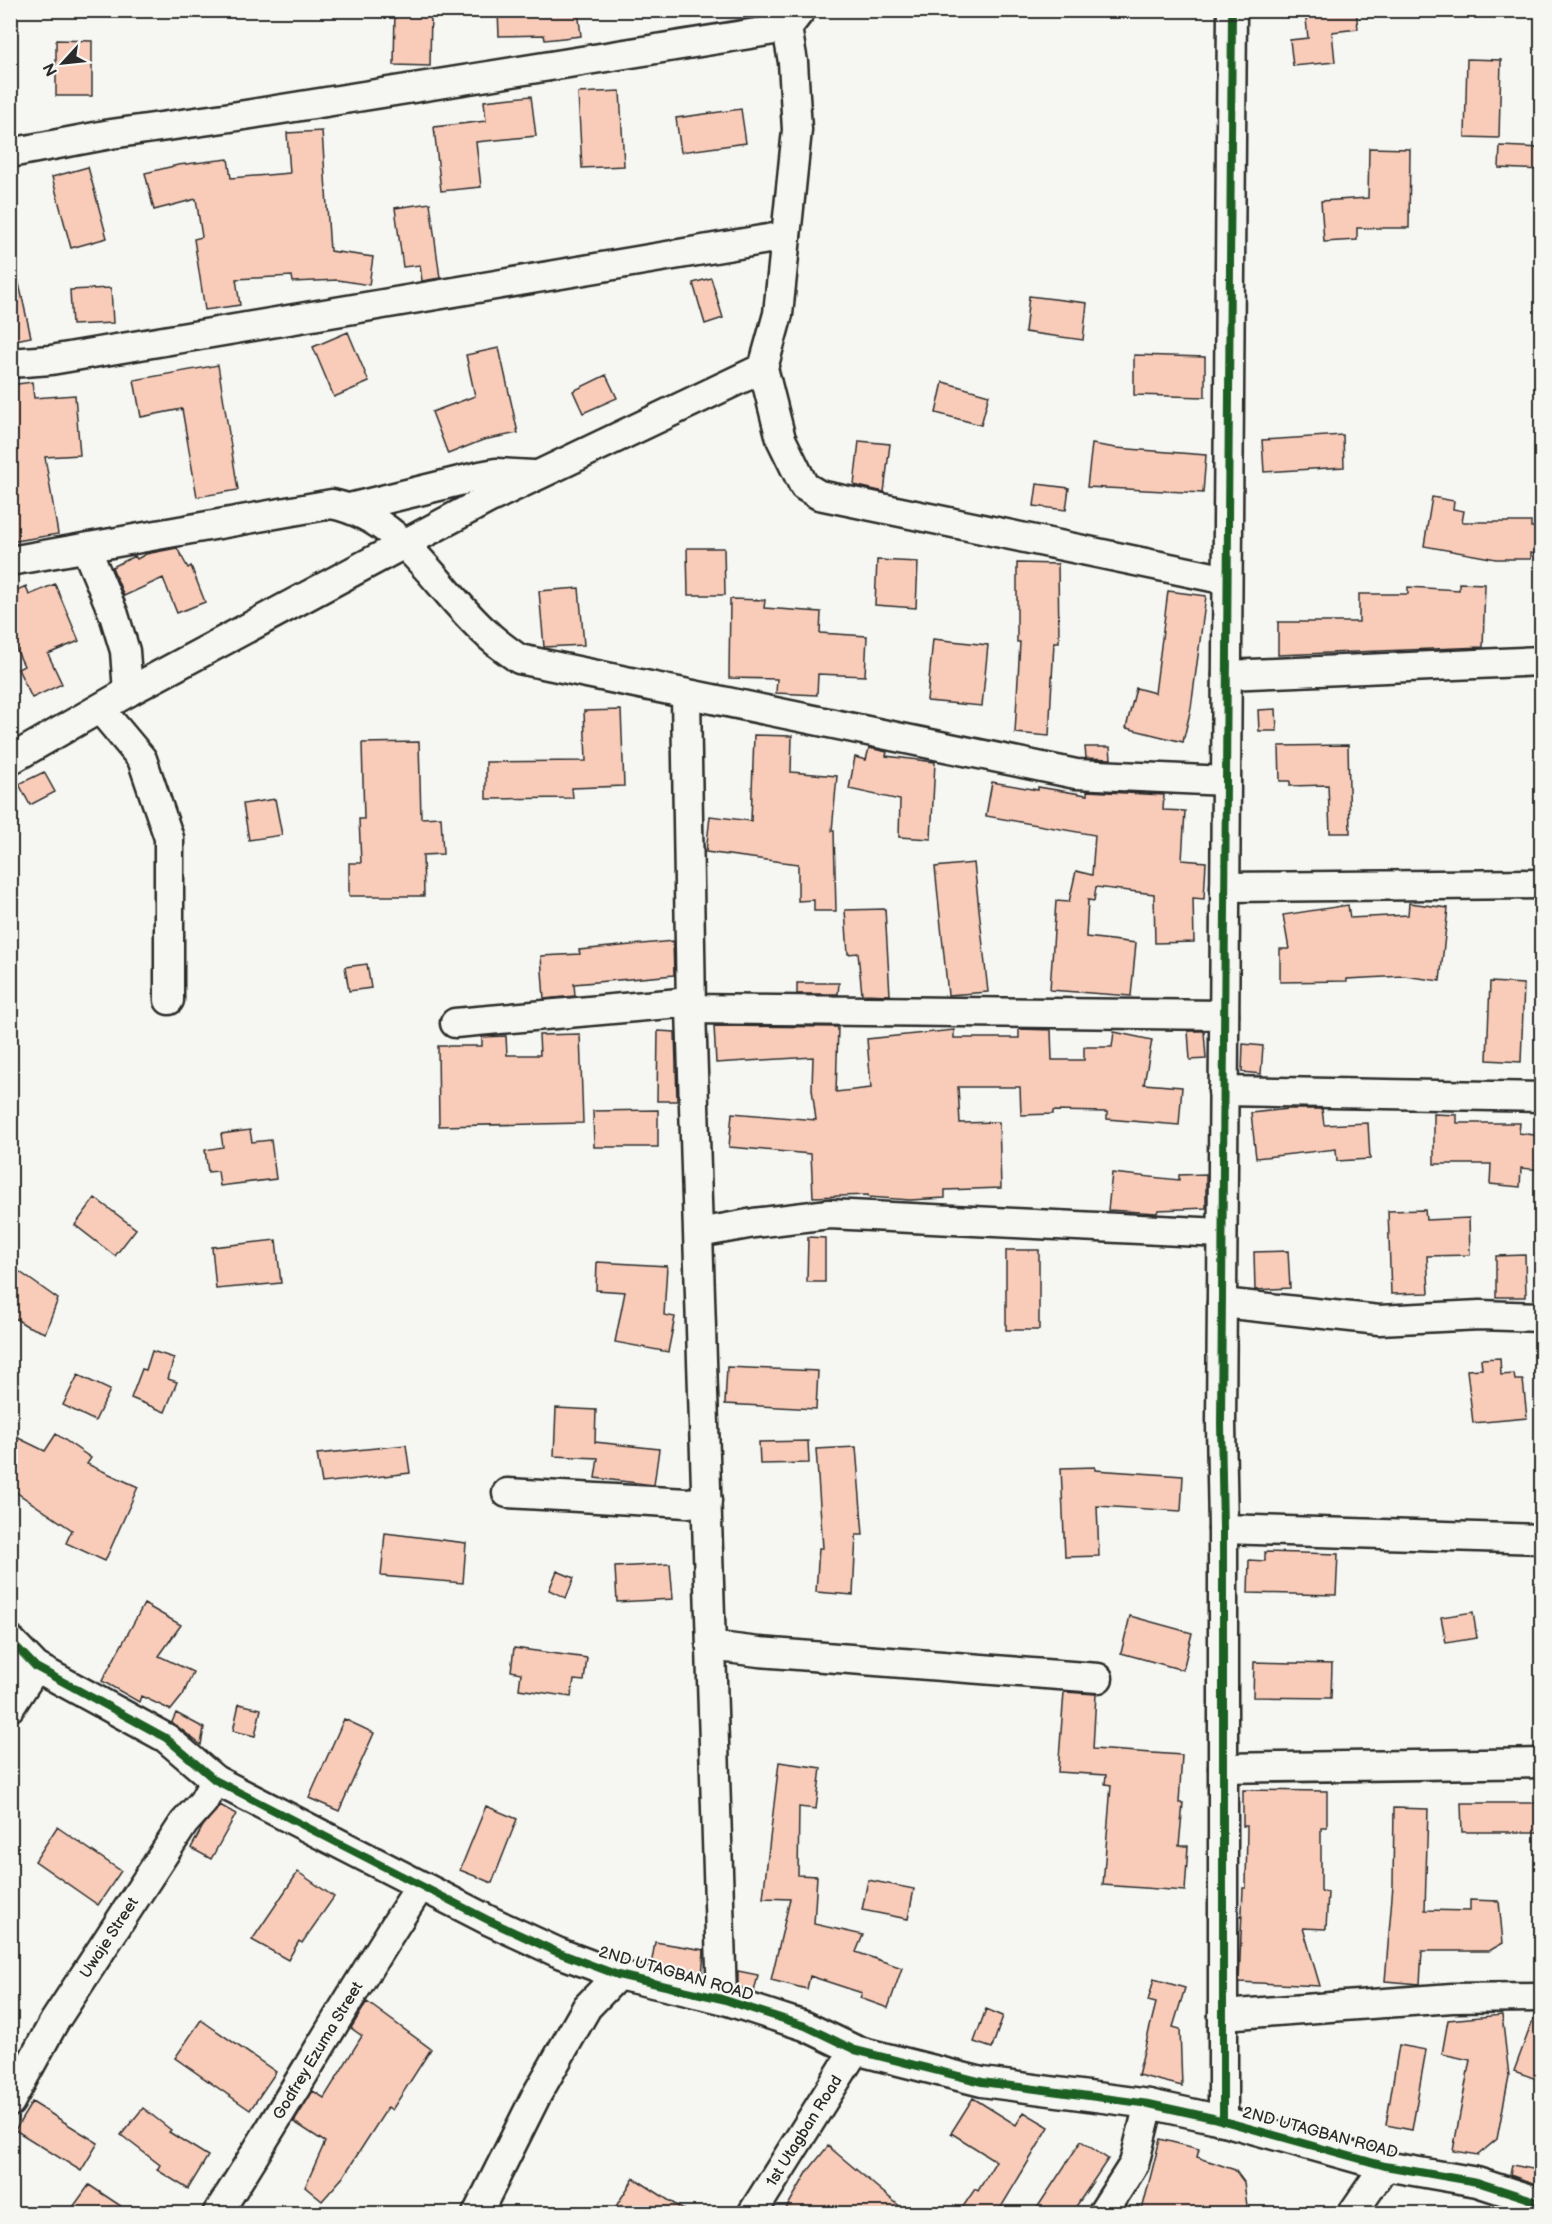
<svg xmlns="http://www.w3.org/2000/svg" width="1552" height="2224" viewBox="0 0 1552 2224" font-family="'Balsamiq Sans',sans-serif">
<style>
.building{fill:#f8ccb9;stroke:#2b2b2b;stroke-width:1.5}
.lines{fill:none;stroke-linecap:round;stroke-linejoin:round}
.minor-casing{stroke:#2b2b2b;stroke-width:33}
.minor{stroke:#f6f6f2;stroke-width:28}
.cycleway-casing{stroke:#f6f6f2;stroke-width:11}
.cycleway{stroke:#1b5e20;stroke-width:8}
.labels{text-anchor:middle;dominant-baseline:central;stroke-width:4.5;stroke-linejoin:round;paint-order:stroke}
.street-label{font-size:16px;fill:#2b2b2b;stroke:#f6f6f2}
</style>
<rect width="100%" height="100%" fill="#f6f6f2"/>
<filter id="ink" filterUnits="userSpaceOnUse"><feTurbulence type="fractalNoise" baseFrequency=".0167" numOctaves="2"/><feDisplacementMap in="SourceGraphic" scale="12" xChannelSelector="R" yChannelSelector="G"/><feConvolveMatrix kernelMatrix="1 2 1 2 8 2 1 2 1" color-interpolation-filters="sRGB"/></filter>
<g filter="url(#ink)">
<path class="building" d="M395,10H431L430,66L394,65Z
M498,10H578L581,36L545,40L544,35L499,36Z
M1305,10H1356L1358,29L1332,32L1335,62L1293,66L1290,40L1308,38Z
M56,40L92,41V96H56Z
M1467,59L1501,60L1499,138L1465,137Z
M620,91L624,166L582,168L578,93Z
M531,96L536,136L476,142L481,187L441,191L434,127L486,121L484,101Z
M741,109L746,143L681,152L676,118Z
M322,131L330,251L373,257L369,285L338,280L293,282L292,276L236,279L240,305L205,310L194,239L202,237L196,199L154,210L145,173L178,165L228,159L231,178L290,173L287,133Z
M1500,146L1542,148V170L1499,168Z
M1369,148L1410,149L1409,228H1357V240L1324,242L1321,201L1368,198Z
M88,167L107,238L71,248L52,177Z
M430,203L440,278L422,281L420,265L403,267L395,208Z
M711,278L723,318L705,324L693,283Z
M10,279H18L31,337L10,341Z
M111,288L113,323L72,325L70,290Z
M1029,296L1087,303L1083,340L1025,332Z
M348,332L369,382L334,397L313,347Z
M499,348L518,433L483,440L448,454L432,412L475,396L466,355Z
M1134,355L1205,357V397L1134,395Z
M218,365L238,490L197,497L182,409L141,417L134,380Z
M606,375L617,398L583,413L573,391Z
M32,382L34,398L75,395L80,455L45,457L58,534L10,542V385Z
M943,382L989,395L981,425L936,413Z
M1343,435L1344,467L1264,472L1262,440Z
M859,441L890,444L884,492L854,485Z
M1092,444L1116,448L1206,455L1203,493L1087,487Z
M1037,484L1069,488L1066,510L1034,506Z
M1432,497L1454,501L1453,509L1464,511L1462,522H1531V527H1535V554L1531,553V559H1496L1424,546Z
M177,548L188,568L191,566L205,602L177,613L163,578L124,596L112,567L135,556L137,559L146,554Z
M687,548H724L725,595H688Z
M877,560L918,562L916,608L875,605Z
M1017,563L1058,564L1059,642H1054L1049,736L1015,733L1020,642H1017Z
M1459,583L1485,584L1483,647L1278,655V622H1359V594H1408V587L1459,590Z
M55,584L79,641L48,654L62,684L32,698L18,669L24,666L10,636V593L26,586L29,595Z
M579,588L584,645L544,647L539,591Z
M1168,591L1206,596L1191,708L1183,742L1126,728L1136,688L1155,693Z
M730,599L765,600L764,608L821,612L820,633L867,636L865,676L818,674L817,695L776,693L777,679L729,678Z
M933,639L988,645L982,706L927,701Z
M1276,709L1277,731H1259L1258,710Z
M621,710L624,786L572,788L573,798L486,799V762L586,761L584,711Z
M754,735L792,736L791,772L837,776L832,831H834L836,911H814V900L798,901V864L706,852L710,816L751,821Z
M419,742L421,818L441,817L443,854L423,855L424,896H349V863H361L359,819H364L362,743Z
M1348,745L1350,833H1330L1328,785L1290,786V781H1280L1279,746Z
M1085,747H1110L1111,759L1086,758Z
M869,748L887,752L886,756L935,762L931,839L899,837L900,800L849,789L855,757L866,760Z
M44,772L55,792L30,805L19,784Z
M992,782L1038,790V787L1087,795V791L1164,795L1163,810L1185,811L1182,860L1206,862L1204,899L1193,898L1194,942L1155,943L1154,894L1096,887L1094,901L1088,900L1086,937L1136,943L1131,996L1050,990L1056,901L1069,902L1076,871L1092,875L1095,835L986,816Z
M275,799L282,835L249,840L243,804Z
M974,863L988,992L948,995L935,867Z
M1409,903L1448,908L1440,981L1404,976L1347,979V981L1280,982V949H1289L1283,915L1348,905L1350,918L1408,915Z
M885,909L890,995L862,994L858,953L848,954L845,910Z
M673,941L674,975L574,984L575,996L544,999L541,956L580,954L579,950Z
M367,964L371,988L349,991L345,967Z
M1490,982L1524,984L1521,1062L1487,1060Z
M797,983H839L838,994H797Z
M714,1026L838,1027L836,1092L871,1088L867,1039L954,1030V1038H1019V1029L1051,1030L1052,1060H1084V1047H1112L1114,1032L1152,1040L1144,1084L1182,1087L1179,1125L1107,1119V1112L1053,1111V1114L1021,1115L1020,1087H958L960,1123L999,1122L1001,1188L945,1190V1198L910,1200L868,1197V1195L813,1197L811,1154L729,1147L732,1113L816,1120L812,1089L813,1057L716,1063Z
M658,1031L675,1032L677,1101H657Z
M1188,1031H1204L1206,1059L1190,1060Z
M580,1034L583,1123L439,1126L438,1046H482V1037L506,1036L507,1055H540L539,1035Z
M1243,1044L1263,1046L1261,1074L1242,1072Z
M1288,1109H1322L1324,1125L1368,1123L1370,1159L1337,1161L1336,1149L1256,1158L1251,1113Z
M658,1110V1147H594L593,1111Z
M1434,1114L1457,1115V1123H1520L1519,1133L1542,1136V1170L1521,1168L1520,1187L1490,1184L1491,1164H1434Z
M250,1130L252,1142L271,1140L276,1179L220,1186L218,1171L208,1172L205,1150L223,1147L221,1134Z
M1112,1173L1179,1180V1175L1206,1174V1208L1158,1210L1157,1213L1108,1210Z
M95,1198L136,1229L115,1256L75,1225Z
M1425,1210L1426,1220L1469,1218L1470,1255L1427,1256L1429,1293L1391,1294L1388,1211Z
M808,1237L825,1238V1282H807Z
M276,1240L281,1283L216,1289L212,1247Z
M1006,1250H1039V1330H1006Z
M1288,1251L1290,1288L1255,1290L1254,1252Z
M1525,1255L1526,1297H1496V1256Z
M597,1262L667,1266L664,1315L675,1317L668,1352L615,1342L625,1292L596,1290Z
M10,1265L58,1299L45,1333L27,1326L10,1315Z
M152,1351L174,1358L168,1379L177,1382L165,1412L131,1398L142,1369L146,1370Z
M1500,1358L1501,1375L1514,1374L1515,1380H1523L1527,1418L1473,1423L1467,1370L1482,1369L1481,1359Z
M727,1367L818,1371L816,1409L725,1404Z
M78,1375L110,1390L95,1421L63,1405Z
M556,1408L596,1410L595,1442L659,1449L654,1485L595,1478L598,1458L554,1456Z
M10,1434L45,1451L56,1434L91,1458L87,1464L138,1487L105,1561L66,1543L72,1530L10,1488Z
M808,1441L809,1463L760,1464L759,1442Z
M406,1445L410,1473L322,1483L317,1454Z
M856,1447L863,1535H856L853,1595L816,1592L819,1548H823L816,1449Z
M1095,1467V1470L1183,1476L1181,1511L1097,1506L1099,1556L1065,1557L1061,1468Z
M385,1533L466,1543L463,1583L381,1576Z
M1265,1552L1338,1554L1336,1595L1248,1593L1249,1560L1265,1561Z
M670,1564L673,1599L617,1602L615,1567Z
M557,1571L574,1578L566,1598L549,1590Z
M144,1604L181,1625L159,1656L193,1672L183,1695L171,1710L141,1696L139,1702L102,1681Z
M1473,1612L1477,1638L1446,1643L1441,1617Z
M1130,1616L1192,1633L1183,1670L1121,1653Z
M514,1648L587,1658L584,1681L574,1680L571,1697L519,1689L521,1673L511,1671Z
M1254,1662L1332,1664L1331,1698L1253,1697Z
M1064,1692L1096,1694L1093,1749L1182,1755L1179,1803H1183L1179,1846H1188L1185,1891L1103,1885L1111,1785L1105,1784L1106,1775L1058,1772Z
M239,1704L261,1709L255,1736L233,1731Z
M176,1713L204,1728L201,1745L172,1722Z
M344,1719L374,1733L339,1811L309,1798Z
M779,1762L821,1768L816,1809L799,1807L798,1875L817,1876L814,1924L863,1935L856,1952L902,1968L888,2008L860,1998L862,1993L810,1976L807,1989L771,1980L790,1899L763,1898Z
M1243,1790L1327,1791V1827H1321V1891L1328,1892L1326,1929L1303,1928L1320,1986L1239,1982L1243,1888H1246L1247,1826H1243Z
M1461,1803H1542V1832H1462Z
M220,1805L236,1814L211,1859L191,1848L203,1826Z
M486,1806L517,1819L492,1883L460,1870Z
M1394,1808L1428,1809L1425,1910L1470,1911V1900L1499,1901L1503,1943L1489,1951H1422L1420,1984L1385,1981L1393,1885Z
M57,1827L121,1871L98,1905L35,1861Z
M298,1872L334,1897L302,1943L299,1941L288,1960L252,1940Z
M868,1880L914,1889L908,1919L862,1910Z
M655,1942L704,1950L702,1976L651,1966Z
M738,1971L758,1975L754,1992L738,1987Z
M1154,1979L1185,1988L1173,2027L1180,2029L1182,2086L1138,2075L1156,2003L1148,2001Z
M367,2002L431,2049L392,2110L388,2107L343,2177L322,2201L305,2187L325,2142L294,2122L313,2091L324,2098L362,2036L351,2028Z
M986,2009L1003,2016L992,2048L974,2042Z
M1535,2014H1542V2081L1514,2071Z
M1502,2015L1509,2076L1497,2139L1478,2155L1453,2151L1470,2060L1442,2054L1448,2020Z
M201,2020L276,2072L250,2110L175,2058Z
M1399,2045L1426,2050L1412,2130L1386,2125Z
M973,2098L1016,2125L1024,2112L1049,2127L997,2214H958L975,2189L978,2191L996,2161L951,2133Z
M32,2102L98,2143L81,2171L15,2130Z
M143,2108L171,2130L169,2132L208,2156L188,2189L157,2170L160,2165L121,2135Z
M1160,2139L1199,2149L1197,2157L1235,2170L1244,2182L1248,2214H1141Z
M1081,2141L1108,2159L1071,2214H1033Z
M828,2146L909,2214H783L808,2171Z
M1512,2165L1538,2170L1536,2184L1510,2175Z
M634,2178L690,2214H611Z
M89,2185L133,2214H68Z"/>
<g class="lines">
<defs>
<g id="minor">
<path d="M801,10L787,28L793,62L797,130L778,314L763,368L781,439L804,486L819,495L1227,580"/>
<path d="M10,153L111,134L245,115L787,28"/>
<path d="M10,363L51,360L786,236"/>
<path d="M349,508L480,476L496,473L533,475"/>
<path d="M86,548L114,615L125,651L128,692"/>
<path d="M10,561L332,504C404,519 436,588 486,633C496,643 508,651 519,659L1076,774L1226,781"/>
<path d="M1227,675L1542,661"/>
<path d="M686,695L691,1009L1224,1015"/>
<path d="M101,710L142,759L169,838V1000"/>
<path d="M10,760L128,692L490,498L763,368"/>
<path d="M1225,887L1542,884"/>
<path d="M691,1009L722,1999"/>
<path d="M455,1023L691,1002"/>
<path d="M1223,1091L1542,1097"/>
<path d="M699,1233L754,1223L829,1214L1222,1233"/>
<path d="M1222,1303L1379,1320L1480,1315L1542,1317"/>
<path d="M507,1493L687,1503L707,1501"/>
<path d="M1223,1529L1542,1539"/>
<path d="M10,1640L36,1667L166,1738L215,1780L490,1921L557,1952L618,1975L722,1999L805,2026L855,2050L982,2082L1149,2104L1213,2118L1385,2166L1477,2182L1542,2203"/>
<path d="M711,1646L759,1652L1098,1678"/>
<path d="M10,1707L36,1667"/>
<path d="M1223,1768L1542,1763"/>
<path d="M1223,2015L1452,1998L1542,1997"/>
<path id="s1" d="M10,2102L54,2022L184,1823L203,1802L215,1780"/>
<path d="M1223,2121V1529L1221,1424L1232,10"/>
<path id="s2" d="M217,2214C287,2106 349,1994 420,1887"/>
<path d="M477,2214L536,2096L587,2007L618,1975"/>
<path id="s3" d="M752,2214L855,2050"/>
<path d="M1102,2214L1134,2164L1149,2104"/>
<path d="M1352,2214L1385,2166"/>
</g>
</defs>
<use href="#minor" class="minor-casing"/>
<use href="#minor" class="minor"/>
<defs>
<path id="cycleway" d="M10,1640L36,1667L166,1738L215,1780L490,1921L557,1952L618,1975L722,1999L805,2026L855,2050L982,2082L1149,2104L1213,2118L1385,2166L1477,2182L1542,2203
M1223,2121V1529L1221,1424L1232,10"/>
</defs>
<use href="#cycleway" class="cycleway-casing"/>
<use href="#cycleway" class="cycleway"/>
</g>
</g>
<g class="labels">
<g class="street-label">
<text stroke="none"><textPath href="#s1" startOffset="192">Uwaje Street</textPath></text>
<text transform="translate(676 1974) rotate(16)">2ND UTAGBAN ROAD</text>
<text stroke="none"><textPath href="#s2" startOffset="192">Godfrey Ezuma Street</textPath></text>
<text stroke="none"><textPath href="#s3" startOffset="98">1st Utagban Road</textPath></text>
<text transform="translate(1320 2133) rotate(15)">2ND UTAGBAN ROAD</text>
</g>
</g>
<rect width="1552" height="2224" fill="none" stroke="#f6f6f2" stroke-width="36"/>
<rect x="18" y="18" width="1516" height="2188" fill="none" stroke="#2b2b2b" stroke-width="2" filter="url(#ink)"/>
<g transform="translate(63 63) rotate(243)" stroke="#f6f6f2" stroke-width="4.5" paint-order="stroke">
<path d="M0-4.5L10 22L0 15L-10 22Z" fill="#2b2b2b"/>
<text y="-9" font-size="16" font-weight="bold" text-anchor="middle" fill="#2b2b2b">N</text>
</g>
</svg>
